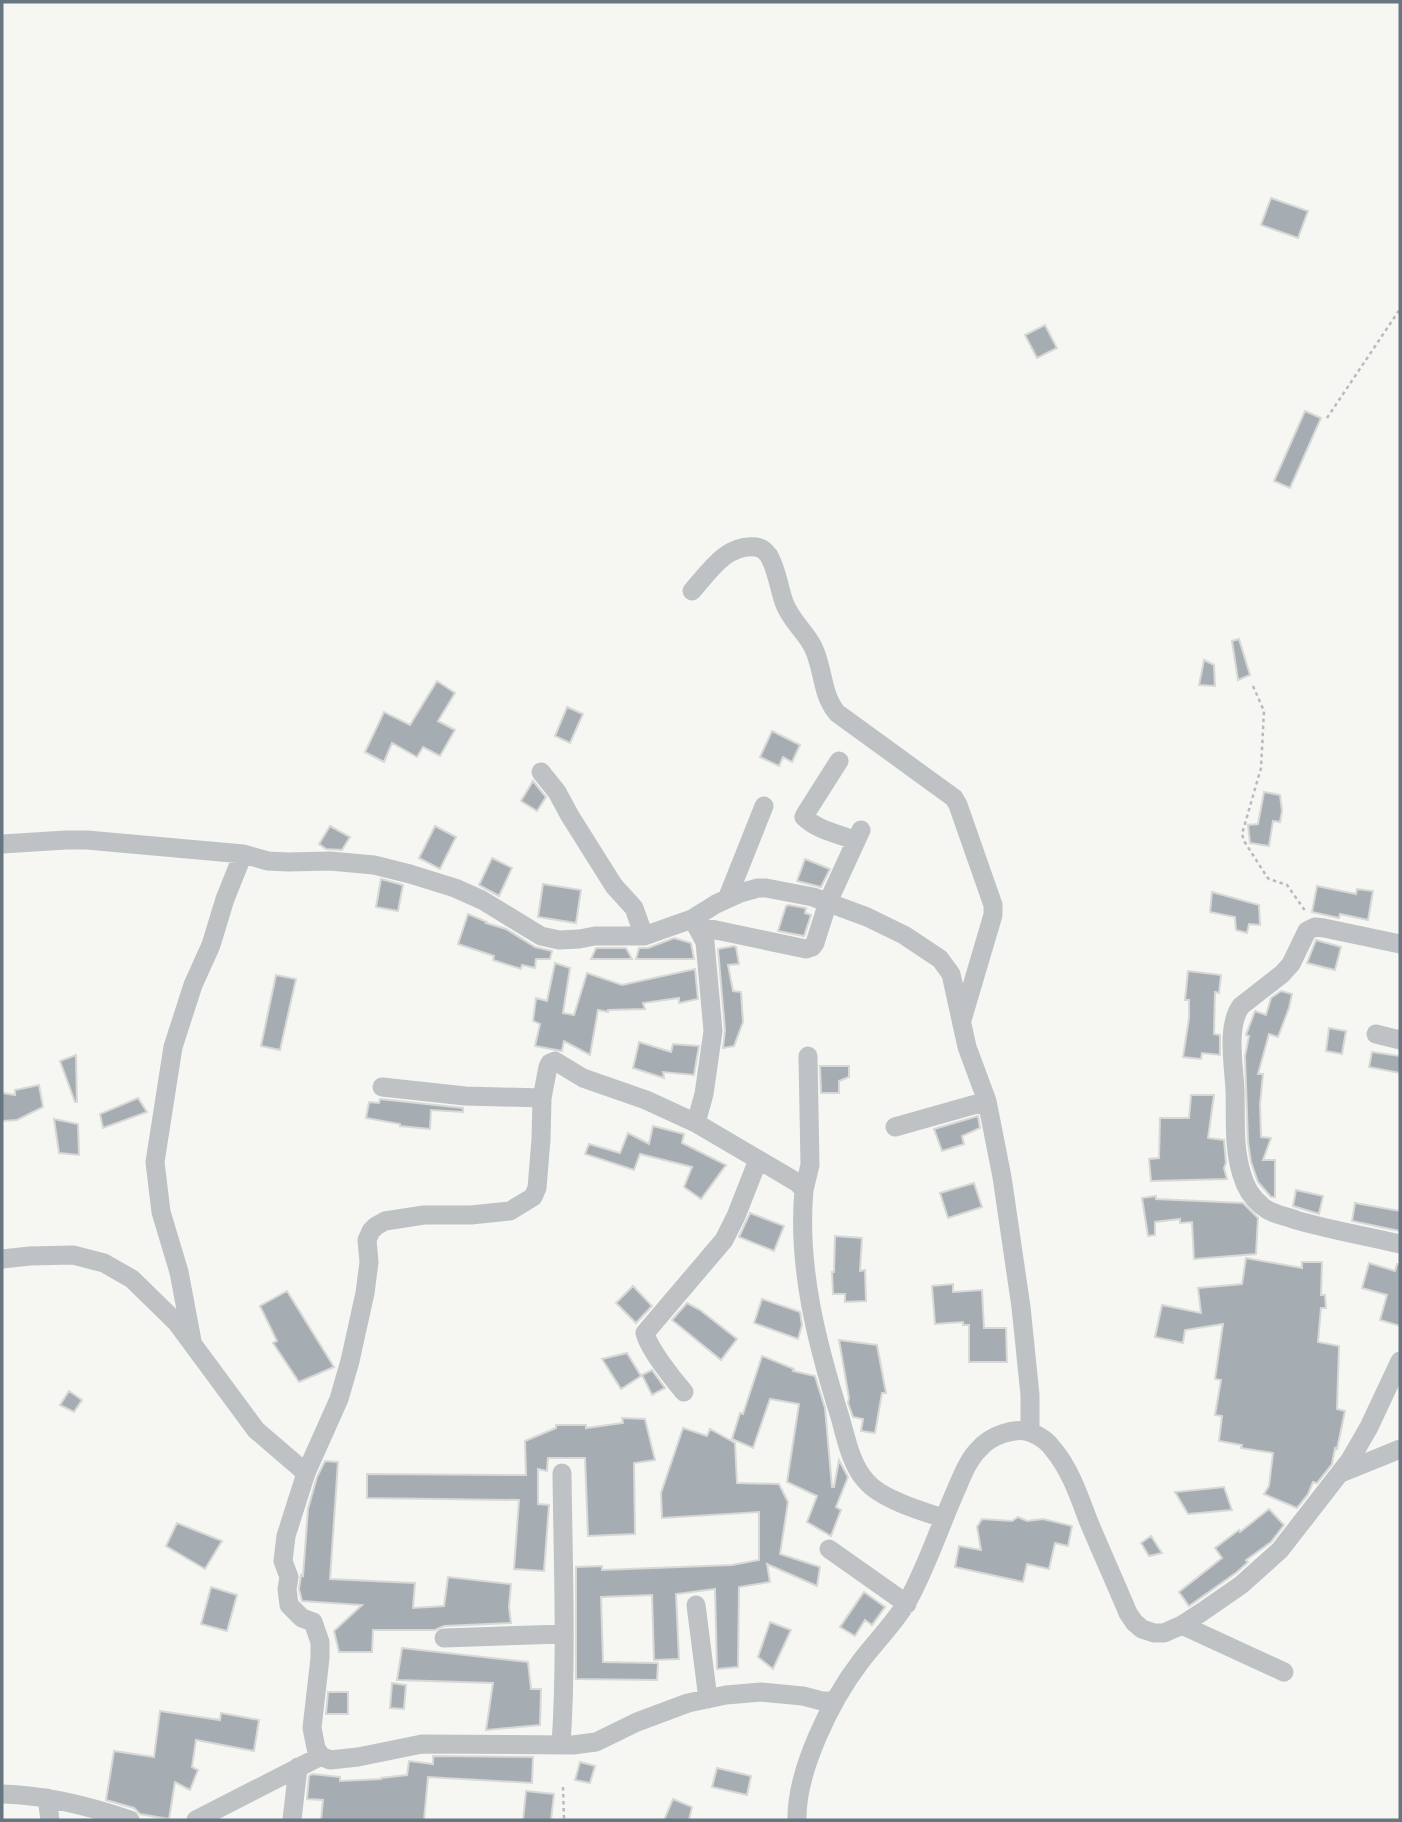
<svg xmlns="http://www.w3.org/2000/svg" width="1402" height="1822" viewBox="0 0 1402 1822" font-family="'Source Sans 3',sans-serif">
<style>
.building{fill:#a6adb2;stroke:#d8d8d6;stroke-width:2}
.lines{fill:none;stroke-linecap:round;stroke-linejoin:round}
.path{stroke:#b8bbbd;stroke-width:2.5;stroke-dasharray:3.5 3.5;stroke-linecap:butt}
.minor{stroke:#bec2c5;stroke-width:19}
</style>
<rect width="100%" height="100%" fill="#f6f6f3"/>
<path class="building" d="M1271,198L1308,211L1298,238L1261,225Z
M1045,325L1057,348L1037,358L1025,335Z
M1305,411L1321,418L1290,488L1274,481Z
M1239,639L1250,675L1238,680L1232,641Z
M1204,660L1214,665L1215,686L1199,685Z
M437,681L455,693L438,721L455,730L440,756L423,747L417,757L392,743L384,762L365,752L384,712L410,725Z
M567,707L583,714L570,743L555,736Z
M772,731L800,745L792,762L783,757L779,766L760,757Z
M533,781L546,797L537,811L521,801Z
M1264,792L1280,795L1282,811L1280,822L1273,821L1269,846L1250,843L1248,825L1258,824Z
M330,826L350,837L342,850L326,849L319,844Z
M435,826L456,837L440,869L419,858Z
M492,858L512,868L499,896L479,885Z
M805,859L830,869L821,887L797,881Z
M381,879L403,885L398,911L376,907Z
M543,884L581,890L576,923L538,917Z
M1317,886L1356,894L1357,889L1373,891L1368,920L1340,914L1339,918L1312,912Z
M1212,892L1259,905L1260,925L1249,924L1247,933L1236,930L1235,917L1210,912Z
M788,905L806,908L805,913L811,915L804,936L778,931L786,906Z
M468,914L487,922L486,923L506,929L535,947L552,951L550,959H536L535,968L522,965L521,969L493,960L494,956L458,944Z
M674,938L691,943L694,959H636L639,948H648Z
M1316,940L1341,947L1335,970L1307,963Z
M734,946L736,947L739,964L728,965L733,991L741,992L743,1022L734,1046L723,1048L725,1030L718,949Z
M596,948H626L632,959H591Z
M555,963L570,968L563,1013L574,1015L587,973L622,985L695,969L698,999L679,1003V998L643,1003L645,1009L608,1010V1012L598,1010L590,1055L564,1041L562,1051L535,1046L540,1024L533,1021L536,998L547,1001Z
M1188,971L1221,975L1219,993L1215,992L1214,1034L1220,1035V1055L1202,1053L1201,1059L1183,1057L1189,1018V1000H1185Z
M276,975L296,979L280,1050L261,1046Z
M1281,991L1292,994L1289,1008L1278,1037L1269,1034L1258,1074H1263L1260,1104L1261,1137L1271,1138L1263,1160H1275V1197H1271L1258,1182L1251,1162L1248,1142L1245,1056L1249,1036L1246,1035L1255,1011L1266,1015L1271,998Z
M1329,1028L1346,1031L1342,1054L1326,1051Z
M639,1042L671,1052L673,1044L699,1046L694,1075L663,1072L664,1078L633,1068Z
M1372,1052L1400,1056V1073L1369,1067Z
M76,1055L77,1102H75L60,1061Z
M820,1066H849V1077L839,1081V1093H821Z
M39,1085L43,1107L17,1120L2,1121V1093L15,1095V1090Z
M1191,1095H1214L1208,1138L1224,1140L1226,1163L1224,1168L1227,1179L1151,1181L1149,1159L1159,1158L1160,1118H1189Z
M138,1098L147,1112L103,1128L100,1114Z
M380,1099L463,1108V1112L431,1110L430,1129L400,1126V1124L366,1118L369,1102L379,1103Z
M978,1116L980,1128L962,1136L964,1144L942,1151L934,1129Z
M54,1119L78,1124L79,1155L59,1153Z
M653,1126L684,1134L682,1143L726,1165L701,1199L684,1187L692,1167L640,1154L634,1170L585,1154L589,1144L620,1153L628,1133L649,1144Z
M974,1183L982,1207L948,1218L940,1193Z
M1296,1190L1323,1196L1319,1214L1293,1206Z
M1156,1196V1199L1243,1203L1258,1218L1256,1254L1194,1259L1192,1222L1180,1223V1219L1155,1222V1235L1148,1236L1142,1198Z
M1355,1203L1400,1211V1231L1352,1221Z
M750,1213L784,1226L774,1251L739,1237Z
M835,1236L862,1238L860,1271L865,1270L866,1301L845,1302V1294H833L832,1272H834Z
M1246,1258L1302,1268V1262H1322L1321,1295H1325L1326,1308H1321L1318,1342L1339,1346L1337,1409L1345,1411L1337,1449L1335,1448L1332,1464L1317,1483L1313,1482L1308,1494L1297,1508L1264,1494L1269,1486L1273,1453L1241,1448L1242,1445L1219,1441L1222,1416L1215,1415L1221,1380L1215,1379L1223,1324L1185,1330L1183,1343L1155,1337L1162,1305L1201,1313L1198,1288L1242,1284Z
M1369,1263L1395,1271L1397,1264H1400V1326L1380,1320L1387,1295L1362,1288Z
M953,1284V1292L982,1290L984,1328H1006L1007,1362H969V1325H963V1322L935,1324L932,1286Z
M633,1286L652,1306L636,1323L616,1303Z
M287,1291L334,1367L299,1382L273,1343L277,1341L260,1306Z
M762,1299L800,1312L802,1325L798,1339L754,1323Z
M687,1303L700,1310L737,1339L721,1360L672,1320Z
M839,1340L877,1345L886,1393H882L875,1433L861,1431L863,1419L853,1417L848,1403L849,1398Z
M627,1353L641,1376L621,1389L602,1359Z
M762,1356L794,1369L793,1371L815,1376L825,1408L832,1487H834L839,1460L848,1477L836,1507L841,1510L831,1536L807,1522L817,1496L787,1482L799,1404L770,1399L753,1448L732,1439L740,1413L743,1414Z
M652,1370L665,1388L652,1395L642,1375Z
M69,1391L82,1400L74,1412L60,1405Z
M622,1418L645,1419L655,1460L634,1463L635,1534L588,1536L585,1458H548L547,1471L538,1469V1504L549,1505L544,1571L514,1569L519,1500L367,1498V1474L526,1475L525,1441L556,1428V1425H586V1428L623,1423Z
M683,1428L707,1436L710,1429L735,1443L737,1483L779,1484L788,1502L780,1554L820,1567L817,1586L767,1564L770,1582L739,1587L738,1667L717,1669L715,1589L676,1594L679,1659L654,1660L652,1595L601,1597L603,1662L658,1663L657,1680L576,1679V1567L602,1566V1570L732,1565L759,1560V1512L662,1518L661,1493Z
M325,1461L338,1462L330,1579L415,1583L413,1608L444,1606L448,1577L511,1584L509,1607L511,1623L444,1626L435,1630H373L372,1652H339L334,1631L362,1605L302,1601L299,1589L301,1575L303,1576L308,1509L317,1477Z
M1224,1487L1232,1510L1188,1514L1175,1492Z
M1269,1509L1284,1525L1271,1542L1246,1560L1248,1562L1237,1572L1189,1606L1179,1592L1222,1558L1215,1548L1239,1530L1240,1532Z
M1018,1517L1027,1521L1043,1519L1072,1526L1068,1546L1055,1543L1049,1569L1027,1564L1023,1582L955,1567L959,1546L981,1550L977,1527L982,1519L1012,1521Z
M177,1523L222,1541L205,1569L166,1546Z
M1151,1536L1162,1553L1149,1556L1141,1543Z
M211,1587L237,1595L227,1631L201,1624Z
M864,1592L885,1607L872,1625L865,1620L855,1636L840,1627Z
M770,1622L791,1630L773,1669L758,1657Z
M402,1648L528,1662L531,1689H541L540,1725L486,1730L493,1683L397,1680Z
M392,1683L406,1685L404,1709L390,1708Z
M328,1692H348V1714H326Z
M160,1711L220,1720L221,1713L259,1720L254,1751L196,1740L192,1767L198,1770L190,1790L175,1782L169,1819L140,1814L134,1808L106,1800L114,1751L154,1757Z
M433,1756L533,1757L532,1783L428,1777L424,1820H321L323,1800L307,1799L309,1776L312,1774L340,1777V1781L381,1779V1778L407,1775L409,1761L433,1764Z
M580,1762L595,1766L590,1783L575,1780Z
M717,1768L751,1776L747,1795L712,1787Z
M526,1791L554,1794L551,1820H523Z
M673,1799L692,1807L689,1820H664Z"/>
<g class="lines">
<path class="path" d="M1327,418L1400,309
M1253,686L1264,711L1261,768L1242,834L1244,841L1267,877L1269,879L1287,885L1306,912
M563,1787L564,1820"/>
<path class="minor" d="M692,591C709,572 727,543 756,547C763,548 765,551 769,556C777,570 779,588 784,602C790,620 805,631 813,647C824,669 821,694 837,713L954,798L958,805L993,905V915L962,1020
M839,761L806,813L804,817C817,830 839,834 856,841
M541,772L557,792L570,816L614,886L634,908L644,936
M2,844L66,840H87L243,854
M727,899L764,806
M693,920L705,942L713,1031L704,1094L696,1123
M697,926L806,949L812,947L815,943L828,902L861,830
M1400,944L1324,928L1315,927L1307,931L1291,964L1282,974L1241,1006C1226,1026 1234,1066 1235,1090C1236,1118 1233,1147 1242,1175C1245,1186 1252,1198 1262,1206C1271,1214 1285,1216 1296,1220C1330,1230 1366,1236 1400,1244
M1376,1034L1400,1040
M382,1087L465,1096L542,1098L541,1139L537,1188L533,1197L510,1211L471,1215H424L385,1221L376,1226L371,1231L367,1240L369,1262L365,1293L350,1361L339,1399L306,1473L286,1536L283,1561L289,1577L287,1589L289,1605L302,1618L313,1622L320,1642V1658L312,1728L316,1748L321,1756L330,1760L358,1757L422,1744L573,1745L596,1742L637,1722L688,1703L726,1695L761,1692L803,1696L822,1701H834
M542,1098L548,1067L550,1063L555,1061L583,1078L646,1100L696,1123L798,1183L804,1190C797,1267 817,1344 840,1417C846,1438 851,1465 866,1481C881,1499 921,1511 943,1518
M895,1127L987,1101
M804,1190L810,1165L808,1056
M2,1259L30,1256L73,1255L104,1263L132,1279L177,1323L256,1430L306,1473
M192,1341L179,1272L161,1212L155,1162L173,1047L193,985L211,945L225,899L243,854L268,861L288,862L330,861L374,865L410,874L455,888L482,900L541,936L559,940L579,939L595,936H644L692,919L716,904L740,893L758,888H766L813,897L867,917L904,935L940,959L951,974L967,1047L987,1101L1002,1177L1021,1307L1030,1395V1432
M684,1392C673,1379 649,1349 645,1333L724,1240L736,1216L758,1160
M1341,1473L1400,1449
M829,1549L907,1604
M696,1605L708,1699
M1182,1625L1284,1672
M444,1638L564,1634
M561,1745C567,1655 563,1564 562,1473
M2,1794C46,1795 89,1806 130,1820
M47,1798L50,1820
M196,1820L321,1756
M292,1820L298,1767
M797,1820C796,1771 831,1700 861,1661C878,1639 900,1617 912,1593C929,1560 941,1524 956,1490C962,1476 968,1460 979,1449C990,1436 1015,1426 1032,1433C1040,1436 1048,1442 1053,1449C1070,1469 1079,1496 1088,1520C1101,1551 1115,1582 1128,1613L1134,1622L1142,1629L1154,1633H1164L1182,1625L1202,1612L1241,1585L1280,1550L1350,1460L1369,1427L1400,1361"/>
</g>
<rect width="1402" height="1822" fill="none" stroke="#687682" stroke-width="7"/>
</svg>
